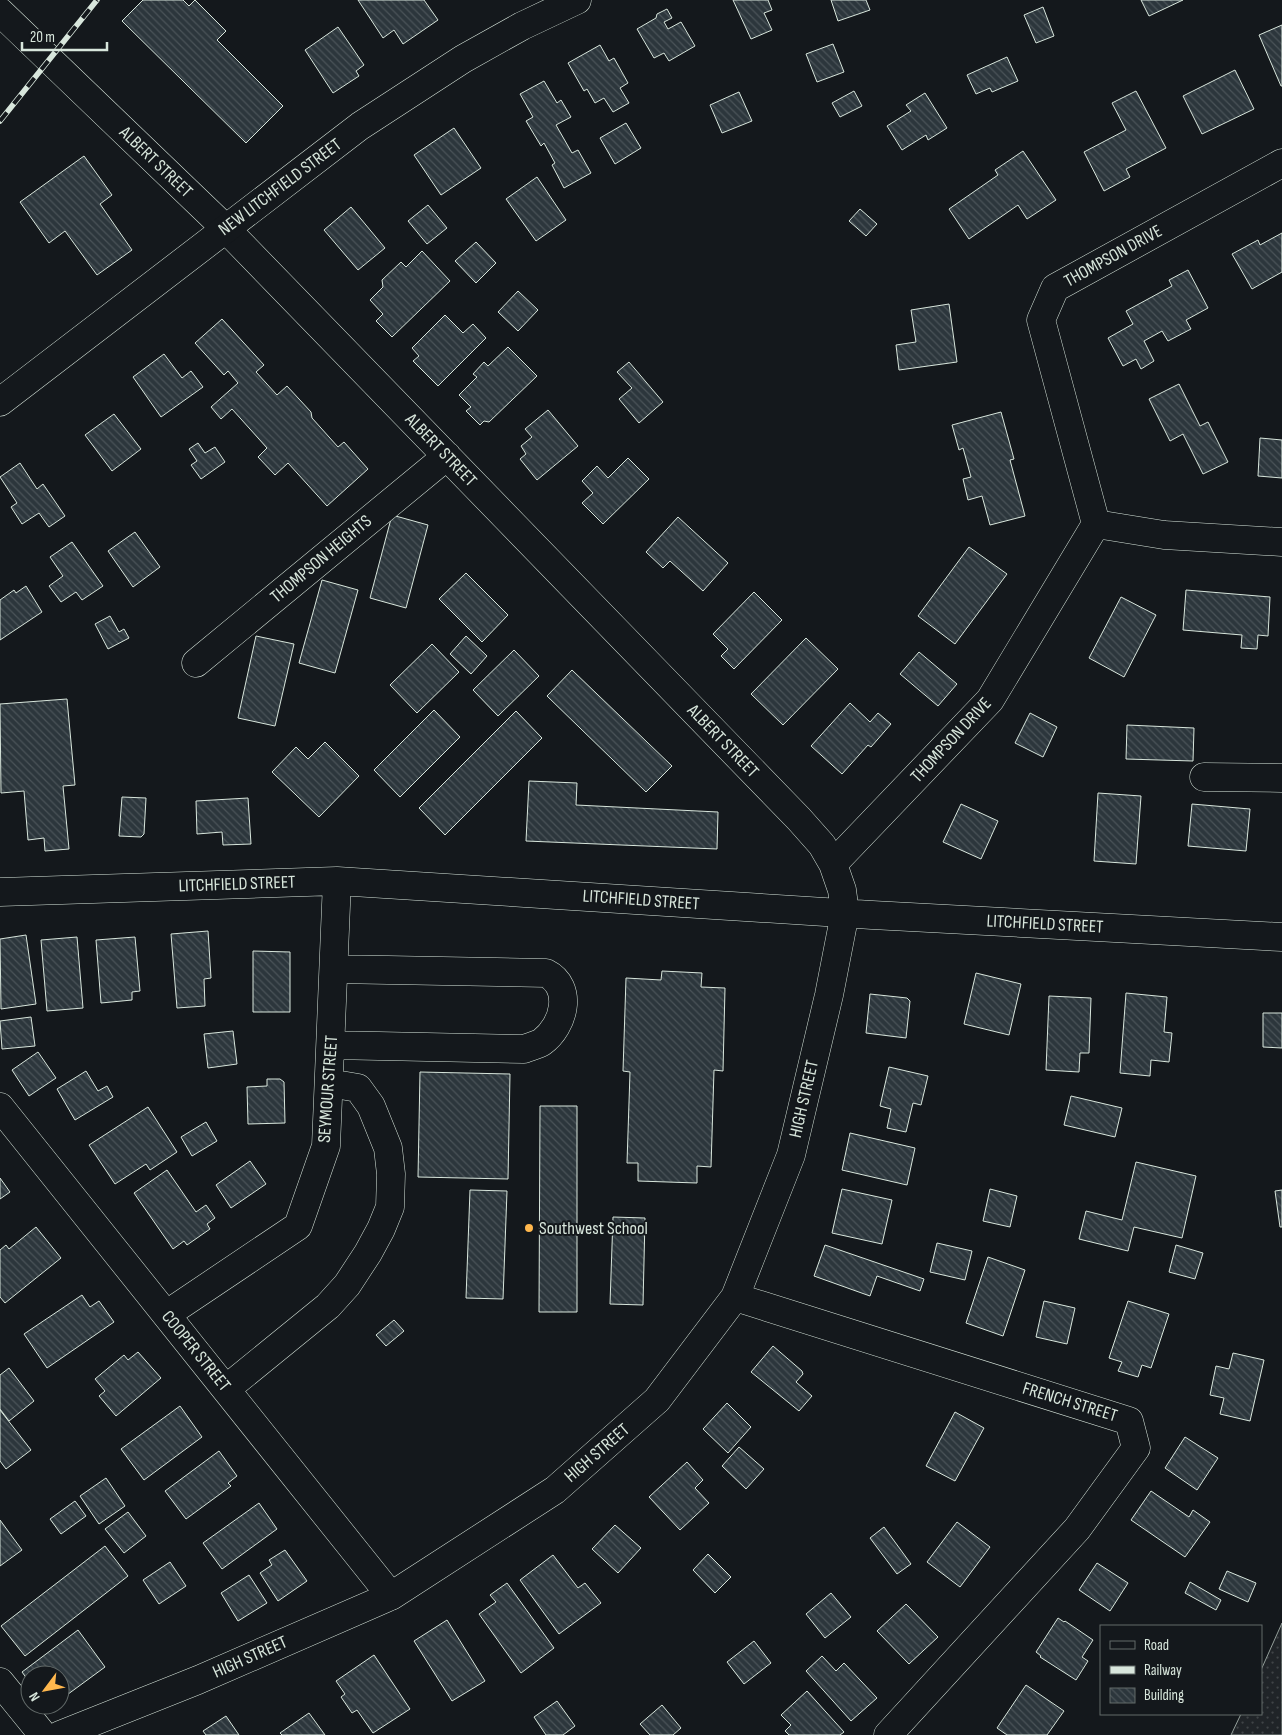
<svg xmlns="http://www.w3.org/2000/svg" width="1282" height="1735" viewBox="0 0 1282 1735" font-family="'Sofia Sans Condensed',sans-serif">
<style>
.green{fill:url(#green-dots);stroke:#939e99}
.building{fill:url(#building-back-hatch);stroke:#d8e6dc}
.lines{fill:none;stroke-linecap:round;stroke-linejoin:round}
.minor-casing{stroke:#d8e6dc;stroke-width:29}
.major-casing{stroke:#d8e6dc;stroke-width:29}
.highway-casing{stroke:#d8e6dc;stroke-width:29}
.minor{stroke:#14181c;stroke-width:28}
.major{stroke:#14181c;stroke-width:28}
.highway{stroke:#14181c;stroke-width:28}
.rail-casing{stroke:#d8e6dc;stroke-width:5.5}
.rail{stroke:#14181c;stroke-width:4;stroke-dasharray:11;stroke-linecap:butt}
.poi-dot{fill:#ffb74d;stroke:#14181c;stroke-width:2}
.labels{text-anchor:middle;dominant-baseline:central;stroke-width:4;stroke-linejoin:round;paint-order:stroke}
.street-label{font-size:18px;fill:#d8e6dc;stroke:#14181c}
.poi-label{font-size:18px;fill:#d8e6dc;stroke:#14181c;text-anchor:start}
</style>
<defs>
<pattern id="green-dots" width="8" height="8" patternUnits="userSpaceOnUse" patternTransform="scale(1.25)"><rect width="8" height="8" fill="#202428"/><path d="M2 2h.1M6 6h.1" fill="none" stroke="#404447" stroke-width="1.8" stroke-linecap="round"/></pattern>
<pattern id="building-back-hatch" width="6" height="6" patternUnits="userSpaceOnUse" patternTransform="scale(1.25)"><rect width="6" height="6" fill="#2c363c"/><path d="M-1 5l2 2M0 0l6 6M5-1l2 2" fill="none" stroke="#4a5358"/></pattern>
</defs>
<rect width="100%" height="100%" fill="#14181c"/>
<path class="green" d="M1282,1623V1735H1231L1241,1714H1261V1670Z"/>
<path class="building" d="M143,0H183L189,6L195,0L226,31L217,40L283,106L246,143L122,21Z
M358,0H424L438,20L403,44L394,30L383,38Z
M733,0H768L772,10L764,13L772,30L751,39Z
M831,0H866L870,10L838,21Z
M1141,0H1183L1149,16Z
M1043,7L1054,36L1036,43L1024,15Z
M667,9L672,18L664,22L668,29L681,22L695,46L669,61L664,53L654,58L637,29L656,18L657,14Z
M1282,25V86H1281L1259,35Z
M338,27L364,65L356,71L359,76L333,93L305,50Z
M833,44L844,72L817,82L806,54Z
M600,45L609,61L614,58L628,83L620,88L629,103L613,112L604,98L595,103L587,89L584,91L568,63Z
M1007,57L1018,81L992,92L990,88L976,94L967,75Z
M1235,70L1254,109L1202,134L1183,96Z
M544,81L557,103L561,100L571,117L556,125L572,153L578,150L591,173L564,188L552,165L555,163L544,143L541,146L526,121L533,117L520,94Z
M854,91L862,106L840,117L832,103Z
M1136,91L1166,148L1126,169L1130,177L1104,191L1084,152L1126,130L1112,103Z
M739,92L752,121L722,133L710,105Z
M925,93L947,128L928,140L926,135L902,150L887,126L911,111L906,105Z
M626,123L641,148L615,164L600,138Z
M454,128L481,168L441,195L414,155Z
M1023,151L1056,200L1027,219L1018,205L969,239L949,209L998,175L995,170Z
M84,156L112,195L100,204L132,250L97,275L65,231L49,243L20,202Z
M537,177L566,220L536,241L506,199Z
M428,205L447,228L427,244L408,221Z
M351,207L385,248L358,270L324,230Z
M860,209L877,224L866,236L849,221Z
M1282,233V272L1252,289L1232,254L1258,240L1260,245Z
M476,242L496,263L476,283L455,261Z
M422,251L450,281L392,337L376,321L383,314L370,300L383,287L382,280L401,262L406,267Z
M1188,270L1208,308L1186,320L1191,329L1168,341L1162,331L1144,341L1154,361L1141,369L1136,359L1123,366L1108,338L1133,324L1126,311L1172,286L1169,280Z
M518,291L538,310L518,331L498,312Z
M949,304L957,362L899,370L896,345L916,342L911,310Z
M445,315L463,333L473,324L486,338L438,386L413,361L419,356L412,348Z
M222,319L264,365L256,372L277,395L287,386L311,412L312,418L338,447L344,442L368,469L327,506L288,463L275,475L258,457L267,448L232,409L221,419L211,407L238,383L228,371L224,375L195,343Z
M508,347L537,376L489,422L484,421L480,425L466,411L471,407L459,395L477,377L473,374L484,362L488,366Z
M164,354L182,378L191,371L203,387L161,417L133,377Z
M629,362L663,402L639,423L619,399L632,388L617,372Z
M1179,384L1200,426L1208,422L1228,462L1203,474L1183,434L1170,441L1149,399Z
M548,410L578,446L537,480L520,459L526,454L521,446L532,437L525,429Z
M1001,412L1014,459L1010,460L1025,516L990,525L982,496L968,500L963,479L971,477L963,448L959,450L952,425Z
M114,414L141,449L112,471L85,435Z
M1260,438L1282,440V478L1258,476Z
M198,443L205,453L215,447L225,462L201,479L191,465L197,461L189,449Z
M628,458L649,479L603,524L582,503L593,493L582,481L597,466L608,478Z
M20,463L37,489L43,484L65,516L49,527L39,513L22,524L11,507L17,503L0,477Z
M392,515L428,525L406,608L370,598Z
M678,517L728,563L703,591L670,561L663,568L646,552Z
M135,532L160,567L133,587L108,551Z
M72,542L103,586L82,600L76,592L61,602L49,586L63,576L50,557Z
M969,547L1007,574L955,644L918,616Z
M466,573L508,615L482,642L439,599Z
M322,580L358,590L335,673L299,663Z
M26,586L42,612L0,640V600L14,590L16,593Z
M1186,590L1270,597L1268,636L1258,635L1257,649L1241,648L1242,635L1183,630Z
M754,592L782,620L734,669L721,656L728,649L713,634Z
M1121,597L1156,615L1124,677L1089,658Z
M110,616L119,632L124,629L129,638L108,649L95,624Z
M256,636L294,644L275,726L238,718Z
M466,636L487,656L471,674L450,654Z
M806,638L838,669L783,725L751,694Z
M432,644L459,672L417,713L390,685Z
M514,650L539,676L498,716L473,690Z
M919,652L957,684L938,706L900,674Z
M572,670L672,766L646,792L547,696Z
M67,699L75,785L63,786L69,849L45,851L44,838L28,840L24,791L1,793L0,704Z
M850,703L870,722L878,713L891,724L871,747L868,745L842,774L811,746Z
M434,710L460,737L400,797L374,770Z
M516,711L542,738L445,835L419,808Z
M1030,713L1057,727L1043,757L1015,743Z
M1127,725L1194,728L1193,761L1126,759Z
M325,742L359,776L319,817L272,772L296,747L308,759Z
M529,781L577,783L576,805L718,812L717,849L526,841Z
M1098,793L1141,796L1136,864L1094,861Z
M122,797L146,798L144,834L141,837L119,836Z
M248,798L251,844L223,845L222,832L197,834L196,801Z
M961,804L998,821L981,859L943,842Z
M1192,804L1250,809L1246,851L1188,846Z
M208,931L211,978L204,979L205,1006L177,1008L171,934Z
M26,935L36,1004L1,1009L0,939Z
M77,937L83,1008L47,1011L41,940Z
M135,937L140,991L132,992V1000L101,1003L96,940Z
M253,951L290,952V1012H253Z
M662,971L702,973L701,987L725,988L723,1071L714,1070L711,1167L697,1166V1183L638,1181V1163H627L630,1072L623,1071L626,978L661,980Z
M976,973L1021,984L1009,1035L964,1024Z
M1126,993L1167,997L1164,1032L1172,1033L1169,1062L1151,1060L1150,1076L1120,1073Z
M870,994L907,998L910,1001L906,1038L866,1033Z
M1049,996L1091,998L1089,1053H1080L1079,1072L1046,1070Z
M1263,1013H1282V1048L1263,1047Z
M31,1017L35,1046L2,1049L0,1021Z
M233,1031L237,1064L208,1068L204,1034Z
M38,1052L56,1078L29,1096L12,1070Z
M889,1067L928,1076L921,1105L913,1103L906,1132L887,1128L891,1109L880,1106Z
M86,1071L98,1091L107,1086L113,1097L75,1120L57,1089Z
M420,1072L510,1074L508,1179L418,1177Z
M267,1079H280L284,1082L285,1123L248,1124L247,1087L267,1086Z
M1071,1096L1122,1108L1115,1137L1064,1125Z
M540,1106H577V1312H539Z
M148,1107L177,1152L150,1170L146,1164L115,1184L89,1145Z
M206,1122L217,1141L192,1156L181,1137Z
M850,1133L915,1148L907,1185L842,1170Z
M250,1161L266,1184L231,1208L216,1185Z
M1136,1162L1196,1176L1182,1238L1134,1227L1128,1251L1079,1239L1086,1211L1122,1220Z
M167,1170L196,1212L206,1205L215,1218L207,1224L210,1229L187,1245L184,1241L173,1249L134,1193Z
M0,1178L10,1192L0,1199Z
M842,1189L892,1200L882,1244L832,1233Z
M990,1189L1017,1196L1010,1227L983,1221Z
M470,1190L507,1191L503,1299L466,1298Z
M1282,1190V1227H1280L1275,1191Z
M613,1217L645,1218L643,1305L610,1304Z
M36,1227L61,1258L5,1303L0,1297V1250L6,1245L9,1249Z
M937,1243L972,1251L965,1280L930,1272Z
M825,1245L924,1279L920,1291L877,1276L870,1296L814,1276Z
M1176,1245L1203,1253L1195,1279L1169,1272Z
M988,1257L1025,1270L1003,1336L966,1323Z
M82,1295L90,1307L99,1301L114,1322L47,1368L24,1334Z
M1044,1301L1075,1308L1067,1344L1036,1337Z
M1128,1301L1169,1314L1151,1368L1142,1365L1138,1377L1118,1371L1122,1362L1109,1358Z
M394,1320L404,1331L386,1346L376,1335Z
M773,1346L802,1371L803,1374L796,1382L812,1396L799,1411L751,1372Z
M138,1352L161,1378L116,1416L99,1396L105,1391L95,1379L124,1355L128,1360Z
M1233,1353L1264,1360L1250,1421L1220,1414L1224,1398L1210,1395L1216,1366L1229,1369Z
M9,1368L34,1401L9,1421L0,1409V1375Z
M727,1403L751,1427L728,1453L703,1429Z
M180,1406L202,1437L144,1480L121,1449Z
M0,1410L31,1450L6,1469L0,1461Z
M955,1412L984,1428L955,1481L926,1466Z
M1185,1437L1218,1458L1197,1490L1165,1468Z
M739,1447L764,1469L746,1489L722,1466Z
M219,1451L237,1476L228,1483L231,1486L186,1519L165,1491Z
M687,1462L703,1480L695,1488L709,1503L680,1530L649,1497Z
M106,1478L125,1506L99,1524L80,1496Z
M1151,1491L1189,1517L1193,1510L1210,1522L1185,1557L1131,1520Z
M75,1501L86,1516L61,1534L50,1519Z
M259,1503L277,1529L222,1569L203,1543Z
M128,1512L146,1536L124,1553L105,1529Z
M0,1520L22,1550L0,1566Z
M957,1522L990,1547L960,1587L927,1562Z
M615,1525L641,1548L618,1573L592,1549Z
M884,1527L911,1564L897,1574L870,1538Z
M105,1546L128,1576L25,1656L1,1626Z
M285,1550L307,1581L278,1601L260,1573L272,1565L269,1560Z
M708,1554L731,1577L715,1593L693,1570Z
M553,1555L578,1588L585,1583L601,1603L559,1634L520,1580Z
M170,1562L186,1586L159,1604L143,1580Z
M1097,1563L1128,1583L1110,1611L1079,1590Z
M1227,1571L1256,1583L1248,1602L1219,1589Z
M249,1575L267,1603L238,1621L221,1593Z
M1190,1582L1221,1600L1216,1610L1185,1593Z
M507,1583L554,1648L521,1673L479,1614L496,1602L490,1595Z
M831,1593L851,1617L825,1638L806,1614Z
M906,1604L938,1637L909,1664L877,1631Z
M1058,1618L1064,1622L1065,1621L1093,1640L1082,1657L1088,1661L1076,1680L1040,1657L1041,1656L1036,1652Z
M447,1620L485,1681L452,1701L414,1641Z
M78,1630L105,1667L60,1700V1675H30V1683L22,1672Z
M754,1641L771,1663L744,1684L727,1662Z
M374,1655L410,1709L373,1733L357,1710L352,1713L341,1697L345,1694L336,1681Z
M822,1656L836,1671L844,1663L877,1698L851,1721L806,1671Z
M1026,1685L1064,1711L1047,1735H1007L997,1728Z
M807,1691L844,1732L840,1735H789L785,1731L791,1725L781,1715Z
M557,1701L575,1726L563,1735H546L534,1717Z
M662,1705L681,1728L673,1735H650L640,1724Z
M309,1713L325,1735H282L280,1733Z
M226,1716L239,1735H206L203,1731Z"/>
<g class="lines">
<defs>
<path id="minor" d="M1282,163L1055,288L1041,320L1096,524L1164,535L1282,542
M196,663L447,456
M1204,777L1282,778
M833,864L990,700L1096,524
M0,892L337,881L872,915L1282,937
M331,1045L524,1049C529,1047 537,1045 542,1042C564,1026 574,987 546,973L334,969
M0,1107L391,1596
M735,1297L1129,1421L1136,1448L1077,1529L888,1735
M167,1314L298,1226L326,1146L337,881
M226,1389L328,1306L347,1285L368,1253L381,1229L390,1207L391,1174L388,1148L371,1106L358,1088L329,1083
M0,1682L43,1735
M60,1735L198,1680L391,1596L555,1490L657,1400L735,1297L791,1155L829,995L845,913L842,890L833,864L822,845L799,819L226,229"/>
<path id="major" d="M0,12L226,229"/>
<path id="highway" d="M0,402L360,126L463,59L522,26L577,0"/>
</defs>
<use href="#minor" class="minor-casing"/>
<use href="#major" class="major-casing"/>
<use href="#highway" class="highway-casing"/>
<use href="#minor" class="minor"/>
<use href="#major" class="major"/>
<use href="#highway" class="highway"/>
<defs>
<path id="rail" d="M0,121L97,0"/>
</defs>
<use href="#rail" class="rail-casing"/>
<use href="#rail" class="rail"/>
</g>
<circle class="poi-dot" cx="529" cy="1228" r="5"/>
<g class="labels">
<g class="street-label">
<text transform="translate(156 162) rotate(44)">ALBERT STREET</text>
<text transform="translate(280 187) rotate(-37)">NEW LITCHFIELD STREET</text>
<text transform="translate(1113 256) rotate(-29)">THOMPSON DRIVE</text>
<text transform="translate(441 450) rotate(46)">ALBERT STREET</text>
<text transform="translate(321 559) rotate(-40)">THOMPSON HEIGHTS</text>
<text transform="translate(951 740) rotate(-47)">THOMPSON DRIVE</text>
<text transform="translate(723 741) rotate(46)">ALBERT STREET</text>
<text transform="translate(237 884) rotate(-2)">LITCHFIELD STREET</text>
<text transform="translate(641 900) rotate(4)">LITCHFIELD STREET</text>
<text transform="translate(1045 924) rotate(3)">LITCHFIELD STREET</text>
<text transform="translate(328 1089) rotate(-86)">SEYMOUR STREET</text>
<text transform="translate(804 1099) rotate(-77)">HIGH STREET</text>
<text transform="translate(196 1351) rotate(51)">COOPER STREET</text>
<text transform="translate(1070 1402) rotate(17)">FRENCH STREET</text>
<text transform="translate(597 1453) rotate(-41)">HIGH STREET</text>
<text transform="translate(250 1657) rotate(-24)">HIGH STREET</text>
</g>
<g class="poi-label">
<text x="539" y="1228">Southwest School</text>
</g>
</g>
<rect x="1100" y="1625" width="162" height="90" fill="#14181c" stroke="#626a69"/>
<rect x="1110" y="1641" width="25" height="8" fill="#14181c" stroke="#626a69"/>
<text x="1144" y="1650" font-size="15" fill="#d8e6dc">Road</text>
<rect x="1110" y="1666" width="25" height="8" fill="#d8e6dc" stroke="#626a69"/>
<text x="1144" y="1675" font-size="15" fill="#d8e6dc">Railway</text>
<rect x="1110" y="1688" width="25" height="15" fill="url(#building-back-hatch)" stroke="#626a69"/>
<text x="1144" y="1700" font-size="15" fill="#d8e6dc">Building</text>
<g transform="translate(45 1690) rotate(238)"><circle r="24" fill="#14181c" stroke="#626a69"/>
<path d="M0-4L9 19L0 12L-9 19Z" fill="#ffb74d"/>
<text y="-8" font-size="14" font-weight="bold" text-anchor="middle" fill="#d8e6dc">N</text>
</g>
<path d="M22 42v8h85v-8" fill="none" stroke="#d8e6dc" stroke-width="2.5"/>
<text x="30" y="42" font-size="15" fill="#d8e6dc" stroke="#14181c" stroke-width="4" paint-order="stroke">20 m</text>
</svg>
